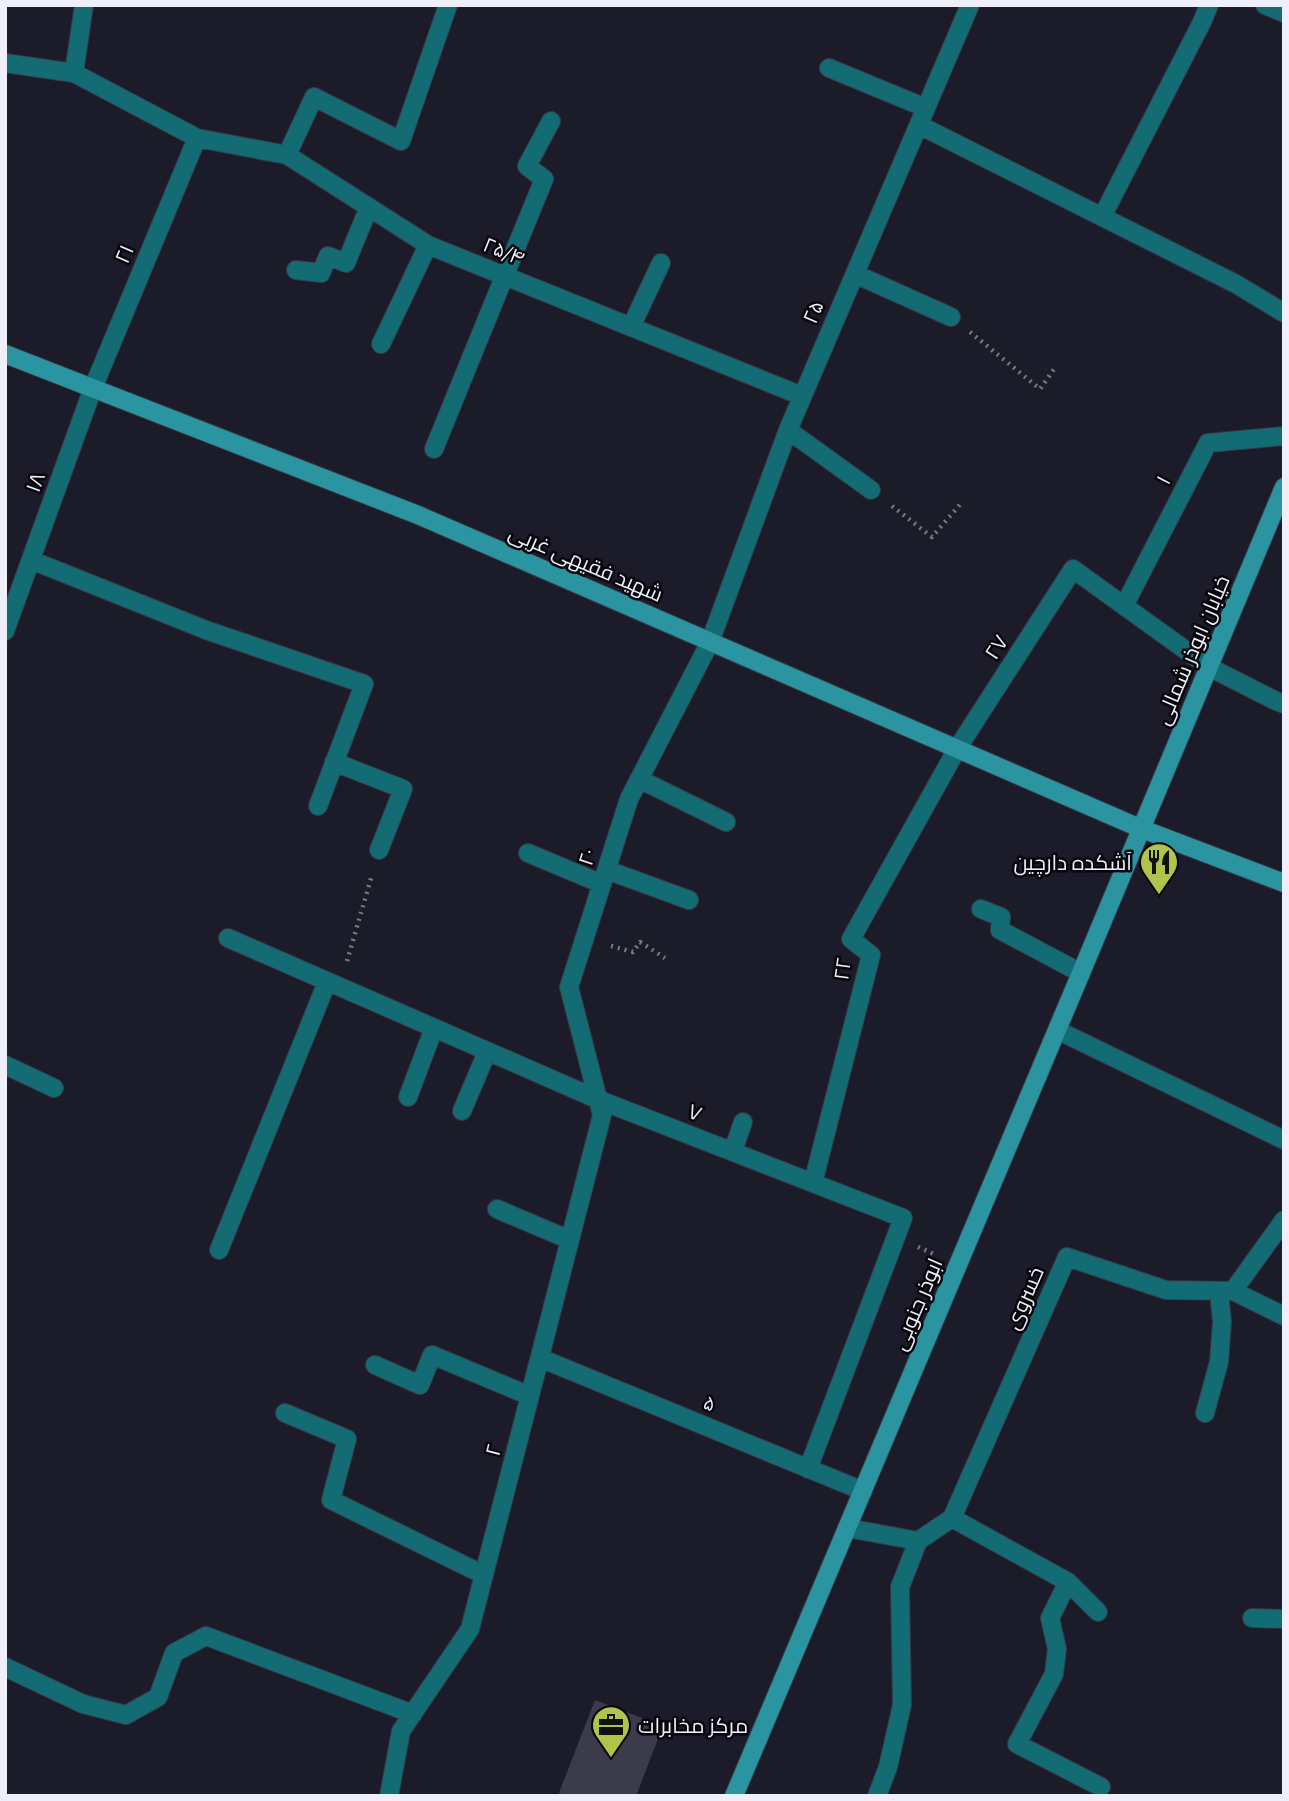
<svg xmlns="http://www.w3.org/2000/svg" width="1289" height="1801" viewBox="0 0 1289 1801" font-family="'PT Sans Narrow',Cairo,sans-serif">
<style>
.building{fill:#3c3b4b}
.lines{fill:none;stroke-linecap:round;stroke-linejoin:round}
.street-casing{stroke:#393946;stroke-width:20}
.secondary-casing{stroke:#393946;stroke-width:20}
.path{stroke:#797985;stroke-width:4.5;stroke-dasharray:2 5;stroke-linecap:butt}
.street{stroke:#136b74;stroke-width:18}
.secondary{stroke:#2a95a0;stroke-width:18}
.labels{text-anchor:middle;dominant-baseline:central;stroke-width:5;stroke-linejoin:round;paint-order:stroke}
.street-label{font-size:21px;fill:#eeeff9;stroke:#06060c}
.poi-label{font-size:21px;fill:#eeeff9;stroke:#06060c;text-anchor:end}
</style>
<rect width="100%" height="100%" fill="#1b1b29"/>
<path class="building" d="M595,1700L663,1726L636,1796H567L559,1793Z"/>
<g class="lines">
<defs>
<path id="street" d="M1265,5L1284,13
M5,63L74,73L197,138L287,155L428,245L802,396
M829,68L926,108
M74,73L84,5
M919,125L1236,284L1284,313
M287,155L314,97L401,141L448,5
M1102,217L1202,22L1209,5
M296,270L321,273L328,256L346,263L369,207
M855,274L951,317
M631,327L661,263
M381,344L428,245
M788,430L871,490
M434,449L544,179L527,166L551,121
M31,560L206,630L364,684L318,806
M1124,606L1208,443L1284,436
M5,631L93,388L197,138
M334,762L403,789L379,850
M639,779L726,822
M528,853L602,884
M607,870L689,900
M981,909L1001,917L1000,930L1081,973
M228,938L597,1099L903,1218L808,1469
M1057,1030L1284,1140
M5,1065L54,1088
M408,1097L434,1028
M462,1111L487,1052
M733,1151L743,1122
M813,1183L871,955L851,939L957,749L1073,569L1209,667L1276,701L1284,704
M497,1209L570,1240
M219,1250L327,982
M1233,1291L1284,1316
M540,1358L863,1491
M375,1365L420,1385L432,1355L530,1396
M285,1413L347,1439L331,1500L484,1575
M1205,1413L1219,1362L1222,1322L1219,1291
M952,1518L1068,1582L1098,1612
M847,1528L918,1541L952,1518L1067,1257L1166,1290L1233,1291L1284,1220
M1068,1582L1050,1618L1057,1649L1054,1674L1017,1744L1101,1787
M1252,1618L1284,1619
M5,1667L83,1704L126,1715L158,1697L174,1653L206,1636L413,1714
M389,1796L401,1731L470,1629L602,1115L569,987L629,799L710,642L788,430L970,5
M877,1796L888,1767L902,1705L900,1587L918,1541"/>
<path id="secondary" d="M5,354L418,515L1142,829L1284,883
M734,1796L1081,973L1284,487"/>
</defs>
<use href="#street" class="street-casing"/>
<use href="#secondary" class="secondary-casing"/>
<path class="path" d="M970,332L1040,389L1054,369
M892,506L932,537L963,501
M611,946L633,952L640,942L665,958
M347,961L372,875
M918,1247L936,1255"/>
<use href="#street" class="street"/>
<use href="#secondary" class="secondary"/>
</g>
<defs>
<symbol id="restaurant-pin" viewBox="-11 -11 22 30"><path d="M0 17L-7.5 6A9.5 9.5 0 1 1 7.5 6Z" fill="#b2c34c" stroke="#06060c"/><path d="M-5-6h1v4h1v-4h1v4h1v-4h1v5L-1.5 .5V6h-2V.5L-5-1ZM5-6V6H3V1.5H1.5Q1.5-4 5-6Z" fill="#111"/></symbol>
<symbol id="office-pin" viewBox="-11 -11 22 30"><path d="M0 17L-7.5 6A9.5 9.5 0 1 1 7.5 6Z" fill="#b2c34c" stroke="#06060c"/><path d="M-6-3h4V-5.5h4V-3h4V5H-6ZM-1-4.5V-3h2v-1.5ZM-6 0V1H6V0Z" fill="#111"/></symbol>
</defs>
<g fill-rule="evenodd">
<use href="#restaurant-pin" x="1137" y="840" width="44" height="60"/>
<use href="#office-pin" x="589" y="1703" width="44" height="60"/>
</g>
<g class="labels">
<g class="street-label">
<text transform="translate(504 251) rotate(22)">۲۵/۴</text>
<text transform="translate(124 254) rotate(-67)">۲۱</text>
<text transform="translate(813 312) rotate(-67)">۲۵</text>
<text transform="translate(1163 480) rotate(-63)">۱</text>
<text transform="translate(35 482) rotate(-70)">۱۸</text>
<text transform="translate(586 563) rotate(23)">شهید فقیهی غربی</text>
<text transform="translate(996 647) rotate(-57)">۲۷</text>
<text transform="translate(1192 650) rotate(-67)">خیابان ابوذر شمالی</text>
<text transform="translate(587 857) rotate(-72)">۲۰</text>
<text transform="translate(842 969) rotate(-82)">۲۲</text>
<text transform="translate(695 1112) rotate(21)">۷</text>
<text transform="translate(1024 1298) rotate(-66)">خسروی</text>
<text transform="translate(917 1304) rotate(-67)">ابوذر جنوبی</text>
<text transform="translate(710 1403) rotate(22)">۵</text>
<text transform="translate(493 1450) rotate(-76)">۲</text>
</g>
<g class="poi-label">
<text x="1132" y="862">آشکده دارچین</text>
<text x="638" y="1725" text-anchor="start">مرکز مخابرات</text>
</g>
</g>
<rect width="1289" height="1801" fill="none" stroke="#eeeff9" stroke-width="14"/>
</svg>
